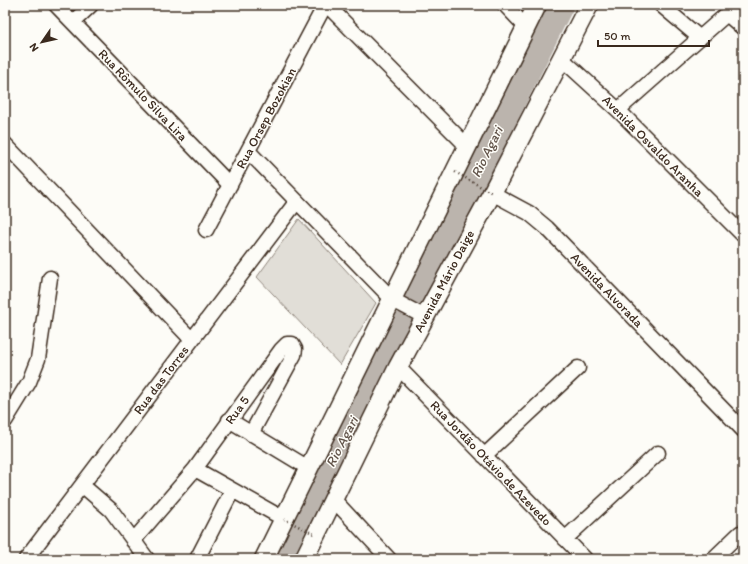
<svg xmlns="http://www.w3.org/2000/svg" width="748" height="564" viewBox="0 0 748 564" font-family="Itim,sans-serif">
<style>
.green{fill:#e1ded7;stroke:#8e847a}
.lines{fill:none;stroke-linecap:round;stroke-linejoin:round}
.river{stroke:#bbb4ad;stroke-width:27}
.minor-casing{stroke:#3b2a1e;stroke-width:17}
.tertiary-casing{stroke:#3b2a1e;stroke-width:21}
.minor{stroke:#fdfcf7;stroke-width:14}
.tertiary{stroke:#fdfcf7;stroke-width:18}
.path-bridge{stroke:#3b2a1e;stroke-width:2.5;stroke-dasharray:1 3;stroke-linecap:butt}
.labels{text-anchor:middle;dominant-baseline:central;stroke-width:3;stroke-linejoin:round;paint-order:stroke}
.street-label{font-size:13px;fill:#3b2a1e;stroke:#fdfcf7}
.water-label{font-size:14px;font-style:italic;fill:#615349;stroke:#fdfcf7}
</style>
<rect width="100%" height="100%" fill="#fdfcf7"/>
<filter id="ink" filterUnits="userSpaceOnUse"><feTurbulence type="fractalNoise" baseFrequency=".025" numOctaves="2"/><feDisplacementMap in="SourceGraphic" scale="8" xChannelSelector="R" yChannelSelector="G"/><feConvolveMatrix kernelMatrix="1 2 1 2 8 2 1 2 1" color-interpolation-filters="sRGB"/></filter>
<g filter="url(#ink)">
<path class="green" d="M299,219L376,303L340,365L257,277Z"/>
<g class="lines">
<path class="river" d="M414,298L560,5
M283,559L400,326"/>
<defs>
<path id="minor" d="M56,5L230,185
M327,5L468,147
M505,5L526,27
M661,5L700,38
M727,14L743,28
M73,22L91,5
M561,58L618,110L743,235
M618,110L737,5
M5,144L192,340
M248,151L393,300L425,317
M492,193L529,213L547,228L743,430
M206,230L325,5
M398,367L585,559
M229,420L310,469
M5,421L29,382L38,359L50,278
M484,456L578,368
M195,469L284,519
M82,485L111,510L147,559
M334,500L389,559
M565,539L658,453
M133,541L195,469L281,350L287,344H292L295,349L294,355L251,434
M26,559L297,201
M197,559L232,491
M713,559L740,533"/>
<path id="tertiary" d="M264,559L537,5
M304,559L398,367L492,193L589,5"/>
</defs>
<use href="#minor" class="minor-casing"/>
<use href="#tertiary" class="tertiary-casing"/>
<use href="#minor" class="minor"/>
<use href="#tertiary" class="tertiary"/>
<path class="path-bridge" d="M455,172L492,193
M284,519L316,535"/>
</g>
</g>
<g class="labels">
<g class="street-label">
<text transform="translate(143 95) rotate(46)">Rua Rômulo Silva Lira</text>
<text transform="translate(266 118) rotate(-62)">Rua Orsep Bozokian</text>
<text transform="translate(653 146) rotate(45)">Avenida Osvaldo Aranha</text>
<text transform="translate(444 281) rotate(-62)">Avenida Mário Daige</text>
<text transform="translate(607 290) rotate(46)">Avenida Alvorada</text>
<text transform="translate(161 380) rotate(-53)">Rua das Torres</text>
<text transform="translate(237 410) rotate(-54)">Rua 5</text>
<text transform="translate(491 463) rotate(46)">Rua Jordão Otávio de Azevedo</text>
</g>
<g class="water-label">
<text transform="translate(487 152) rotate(-64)">Rio Agari</text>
<text transform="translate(342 442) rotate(-63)">Rio Agari</text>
</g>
</g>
<rect width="748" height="564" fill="none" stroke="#fdfcf7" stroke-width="20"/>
<rect x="10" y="10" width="728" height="544" fill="none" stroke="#3b2a1e" stroke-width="1.5" filter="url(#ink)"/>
<g transform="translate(42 42) rotate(236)" stroke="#fdfcf7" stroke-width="3" paint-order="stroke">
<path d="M0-3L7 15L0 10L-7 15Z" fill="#3b2a1e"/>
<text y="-6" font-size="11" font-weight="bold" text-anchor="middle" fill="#3b2a1e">N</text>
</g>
<path d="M598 40v6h111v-6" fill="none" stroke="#3b2a1e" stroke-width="2"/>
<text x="604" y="40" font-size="12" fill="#3b2a1e" stroke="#fdfcf7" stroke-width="3" paint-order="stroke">50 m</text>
</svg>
